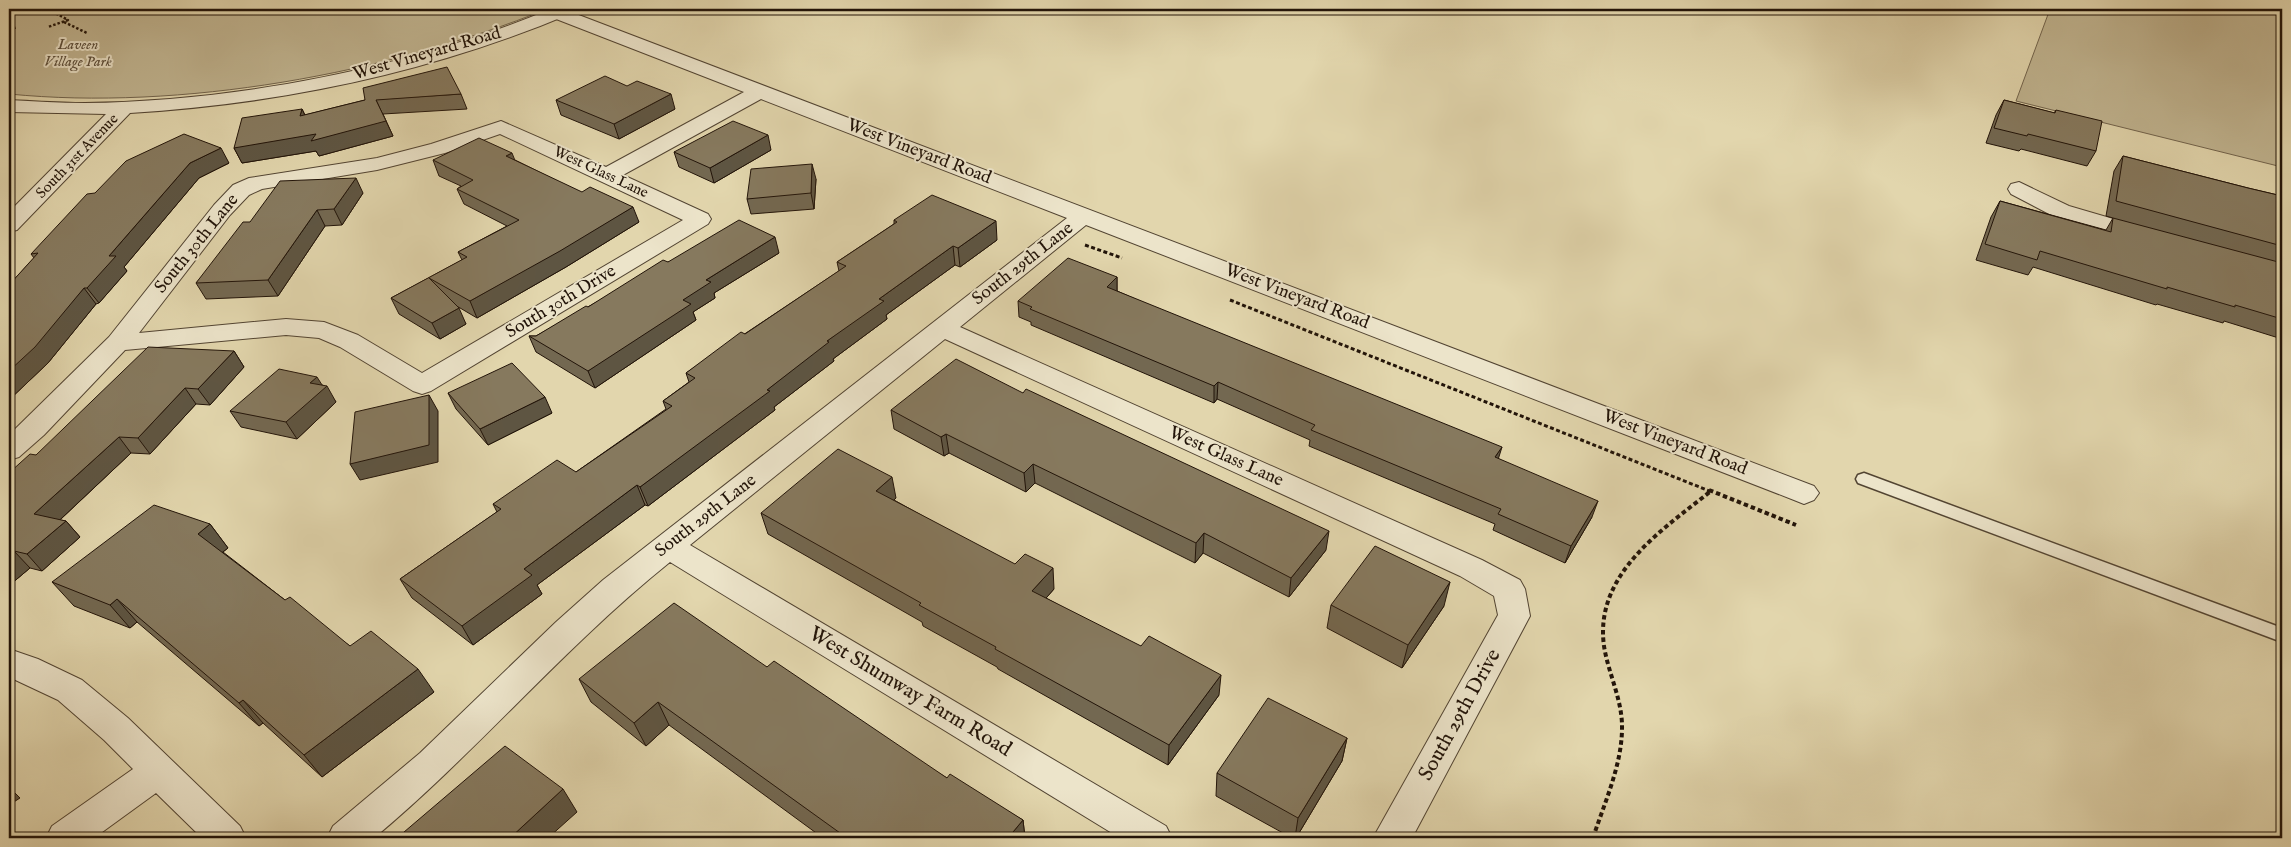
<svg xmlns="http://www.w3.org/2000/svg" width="2291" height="847" viewBox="0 0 2291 847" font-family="'IM FELL English',serif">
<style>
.green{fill:#c1b591;stroke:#72644d}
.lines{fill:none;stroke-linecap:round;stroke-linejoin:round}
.service-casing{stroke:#524432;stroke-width:3}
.minor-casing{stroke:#524432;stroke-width:2}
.tertiary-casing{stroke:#524432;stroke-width:2}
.path-far2{stroke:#221409;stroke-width:2.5;stroke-dasharray:2.5 2;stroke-linecap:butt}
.path-far1{stroke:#221409;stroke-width:3;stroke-dasharray:4 2.5;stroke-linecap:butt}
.path{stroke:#221409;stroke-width:4;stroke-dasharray:4.5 3;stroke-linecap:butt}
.service{fill:#ece4ca;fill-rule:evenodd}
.minor{fill:#ece4ca;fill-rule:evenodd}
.tertiary{fill:#ece4ca;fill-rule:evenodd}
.wall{fill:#736851;stroke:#221409}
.shaded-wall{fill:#5e5542;stroke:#221409}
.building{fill:#86795e;stroke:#221409}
.labels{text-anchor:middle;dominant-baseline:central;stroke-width:4;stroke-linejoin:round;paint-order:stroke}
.far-park-label{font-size:15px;font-style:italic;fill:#5a4c39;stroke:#ece4ca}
.far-street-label{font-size:15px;fill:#221409;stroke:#ece4ca}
.street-label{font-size:18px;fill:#221409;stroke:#ece4ca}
.near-street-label{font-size:21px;fill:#221409;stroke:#ece4ca}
</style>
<rect width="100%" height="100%" fill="#e2d6ad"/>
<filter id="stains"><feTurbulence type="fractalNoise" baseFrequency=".004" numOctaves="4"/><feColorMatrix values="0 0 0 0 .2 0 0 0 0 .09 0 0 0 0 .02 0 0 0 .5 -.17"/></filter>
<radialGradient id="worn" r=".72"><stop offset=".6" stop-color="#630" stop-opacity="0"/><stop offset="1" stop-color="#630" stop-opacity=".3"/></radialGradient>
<path class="green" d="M9,9H547C386,74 181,111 9,94Z
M2050,9H2282V167L2016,101Z"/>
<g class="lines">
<defs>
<path id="service" d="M1864,473L2282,628V642L1858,483L1856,479L1858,475Z"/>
<path id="minor" d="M551,9H563L1814,486L1819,493L1814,500L1804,504L1794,500L1086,225L960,327L1482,560L1520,580L1525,589L1530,616L1412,838H1373L1498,615L1494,596L1460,576L945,339L690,545L1166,826L1172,838H1120L670,562C564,647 478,751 374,838H327L333,826L420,753L556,622L603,580L1067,218L761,99L623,175L708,214L711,219L708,224L431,391L422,394L413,391L340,347L319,338L286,335L125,350L44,435L19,457L9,460V435L109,337L214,205L233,185L249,178L377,158L431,144L501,121L606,167L744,92L551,17L548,13ZM500,134L683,220L422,373L358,335L324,322L286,319L139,333L230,215L249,195L262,189L377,170L445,153Z
M2019,182L2069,206L2151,230L2155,235L2151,240L2143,242L2053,216L2011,194L2008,189L2011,184Z
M9,649L38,659L82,680L128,718L240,826L246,838H202L156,793L94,838H46L52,826L133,769L104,740L58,700L9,677Z"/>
<path id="tertiary" d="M551,9H575L572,13C433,72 281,104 130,113L17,230L9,232V212L106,114L9,112V100C34,101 59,103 85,103C238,101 409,68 551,9Z"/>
</defs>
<use href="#service" class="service-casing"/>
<use href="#minor" class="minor-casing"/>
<use href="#tertiary" class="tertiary-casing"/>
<path class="path-far2" d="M48,9L68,20L48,27
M64,22L87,33
M9,30L17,27"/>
<path class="path-far1" d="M1085,245L1122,258
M1230,300L1712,492"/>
<path class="path" d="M1709,490L1796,525
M1593,838C1605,801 1623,763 1622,724C1621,697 1608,672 1604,646C1594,574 1662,530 1711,491"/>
<use href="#service" class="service"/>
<use href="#minor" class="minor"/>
<use href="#tertiary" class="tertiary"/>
</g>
<path class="wall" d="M461,94L467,109L383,114L393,136L319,156L316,151L242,163L234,148L302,109L305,115L365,100Z
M556,100L675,109L619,139L561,115Z
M2004,100L2054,113L2056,110L2096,151L2087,166L2021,149L2019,151L1986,143L1996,115Z
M771,150L714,183L679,167L674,152Z
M2123,156L2248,188L2282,196V339L2224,321L2223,323L2157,304L2156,305L2033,267L2028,275L1976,260L1991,217L2000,201L2106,230L2113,218L2106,216L2114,171Z
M433,160H515L639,222L566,267L477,318L455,305L466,324L440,339L399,314L391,298L462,260L458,252L507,226L464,204L457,189L461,186L439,176Z
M229,163L199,178L124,267L127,271L99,303L96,304L48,363L9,400V285L34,258L31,254Z
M816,179L814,209L751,214L747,199Z
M363,193L342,225L325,226L278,296L206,299L196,283L250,222Z
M894,220L997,240L960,267L955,265L886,315L887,319L833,359L834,361L774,407L775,410L648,506L645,505L537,585L542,594L473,645L412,598L400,579L497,512L493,504L576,472L666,409L663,401L689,382L686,373L839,271L837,262L894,224Z
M779,253L714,293L715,298L693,312L696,320L595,388L536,352L529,336H536L668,262Z
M1117,277V291L1499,459L1592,517L1565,563L1493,530L1495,524L1309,446L1310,440L1217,399L1214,403L1031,325V322L1019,317L1018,301Z
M234,351L244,367L210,405L196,404L150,454L131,453L60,520L66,521L80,537L42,571L30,568L11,584L9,583V473L36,455Z
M323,385L336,402L297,439L241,427L230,411Z
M448,393L552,413L488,445L456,409Z
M891,410L1326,550L1289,597L1203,553L1195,563L1035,483L1026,492L949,453L944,456L894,429Z
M896,498L894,500L1054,589L1046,598L1219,695L1168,765L998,669L997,667L923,626L922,622L768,534L761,513Z
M210,524L228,548L223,552L285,600L350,646L434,692L322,777L263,723L259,726L137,622L130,628L74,606L52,582Z
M1331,605L1444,606L1402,668L1327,628Z
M767,667L947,778L1023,820L1025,838H823L669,725L646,746L591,702L579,679Z
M1347,738L1342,761L1296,838H1292L1216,796L1217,773Z"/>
<path class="shaded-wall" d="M671,94L675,109L619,139L614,124Z
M376,100L393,136L319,156L316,151L242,163L234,148Z
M302,109L309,124L300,116Z
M768,135L771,150L714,183L710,168Z
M221,148L229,163L199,178L124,267L127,271L99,303L87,288L109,256L190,163Z
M512,153L518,168L506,156Z
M812,164L816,179L814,209L811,193Z
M356,178L363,193L342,225L334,209Z
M633,207L639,222L566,267L477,318L470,301Z
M317,210L325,226L278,296L268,280Z
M996,221L997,240L960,267L958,248Z
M775,237L779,253L714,293L715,298L693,312L696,320L595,388L588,371L683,300L706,280Z
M953,246L955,265L886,315L887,319L833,359L834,361L774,407L775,410L648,506L640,487L767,390L879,299Z
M1117,277V293L1107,287Z
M84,288L96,304L48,363L9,400V371Z
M459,308L466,324L440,339L432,323Z
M234,351L244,367L210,405L198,389Z
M317,377L324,388L327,386L336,402L297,439L286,422L310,383Z
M1218,382L1217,399L1214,403V386Z
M185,388L196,404L150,454L138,438Z
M429,395L438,411V462L360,480L350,464Z
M545,397L552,413L488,445L480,429Z
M946,434L949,453L944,456L941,437Z
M119,437L131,453L48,531L34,514Z
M1502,447L1497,463L1495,457Z
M1033,464L1035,483L1026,492L1024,473Z
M892,477L896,498L881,512L876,491Z
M637,485L645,505L537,585L542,594L473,645L462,626L524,569Z
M1598,501L1592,517L1565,563L1571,546Z
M66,521L80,537L42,571L27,554Z
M210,524L228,548L216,557L198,534Z
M1329,531L1326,550L1289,597L1291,578Z
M1204,533L1203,553L1195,563L1196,543Z
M14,551L30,568L11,584L9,581V556Z
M1053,568L1054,589L1034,612L1032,591Z
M1450,582L1444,606L1402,668L1408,645Z
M117,599L137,622L130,628L110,605Z
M418,669L434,692L322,777L304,755Z
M1221,675L1219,695L1168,765L1169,745Z
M243,700L263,723L259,726L239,703Z
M658,702L669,725L646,746L634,723Z
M1347,738L1342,761L1296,838H1295L1298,818Z
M9,787L20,798L9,805Z
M563,789L577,812L548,838H510Z
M1023,820L1025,838H1008Z"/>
<path class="building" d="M447,67L461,94L376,100L386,121L311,141L316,134L234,148L242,118L302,109L300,116L365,100L363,88Z
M605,76L627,86L637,81L671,94L614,124L556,100Z
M2004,100L2055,113L2056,110L2102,121L2096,151L2028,134L2027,136L1994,128Z
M733,121L768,135L710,168L674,152Z
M184,134L221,148L190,163L109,256H116L87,288H84L35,347L9,371V285L38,253L31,254L87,194L95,193L126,161Z
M479,138L512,153L506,156L582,192L590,187L633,207L560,251L470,301L429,278L459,308L432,323L391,298L467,257L458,252L519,220L457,189L473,180L433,160Z
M2123,156L2248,188L2282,196V246L2116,201Z
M812,164L811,193L747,199L751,169Z
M356,178L334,209L317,210L268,280L196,283L243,222H250L280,181Z
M932,195L996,221L958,248L953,246L879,299L884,301L827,341L829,342L767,390L770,391L640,487L637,485L524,569L532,575L462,626L400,579L501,509L493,504L557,460L576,472L672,406L663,401L695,378L686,373L741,332L745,334L846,266L837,262L897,222L894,220Z
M2000,201L2111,232L2113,218L2282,263V319L2235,305V307L2167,287V289L2040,251L2037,260L1985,244Z
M739,220L775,237L706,280L711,282L683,300L691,304L588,371L529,336H536L586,306L588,307L663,260L668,262Z
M1068,258L1117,277L1107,287L1502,447L1495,457L1598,501L1571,546L1498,514L1501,509L1311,430L1315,425L1218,382L1214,386L1030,309L1032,307L1018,301Z
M148,347L234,351L198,389L185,388L138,438L119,437L34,514L66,521L27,554L14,551L9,556V473L30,454L36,455Z
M956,359L1023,393L1026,389L1329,531L1291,578L1204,533L1196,543L1033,464L1024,473L946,434L941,437L891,410Z
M512,363L545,397L480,429L448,393Z
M279,369L317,377L310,383L327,386L286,422L230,411Z
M429,395V445L350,464L355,412Z
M838,449L892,477L876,491L1015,564L1025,554L1053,568L1032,591L1141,646L1149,636L1221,675L1169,745L995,649L996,647L919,605L921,603L761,513Z
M154,505L210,524L198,534L285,600L290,597L350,646L371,631L418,669L304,755L243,700L239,703L117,599L110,605L52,582Z
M1375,546L1450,582L1408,645L1331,605Z
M674,603L767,667L774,661L947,778L950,774L1023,820L1008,838H847L658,702L634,723L579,679Z
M1268,698L1347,738L1298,818L1217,773Z
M505,746L563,789L510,838H397Z"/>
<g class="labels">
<g class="far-park-label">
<text x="78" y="44">Laveen<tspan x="78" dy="17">Village Park</tspan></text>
</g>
<g class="far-street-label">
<text transform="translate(77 156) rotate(-46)">South 31st Avenue</text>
<text transform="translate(601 172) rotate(25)">West Glass Lane</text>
</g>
<g class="street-label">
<text transform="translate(427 54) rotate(-16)">West Vineyard Road</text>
<text transform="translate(919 152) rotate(21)">West Vineyard Road</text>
<text transform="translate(197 244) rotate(-51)">South 30th Lane</text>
<text transform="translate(1023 264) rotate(-38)">South 29th Lane</text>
<text transform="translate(1297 297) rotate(21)">West Vineyard Road</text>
<text transform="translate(561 302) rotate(-31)">South 30th Drive</text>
<text transform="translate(1675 443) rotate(21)">West Vineyard Road</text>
<text transform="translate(1226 457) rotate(24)">West Glass Lane</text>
<text transform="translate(706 516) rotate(-38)">South 29th Lane</text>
</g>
<g class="near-street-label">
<text transform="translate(910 692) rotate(31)">West Shumway Farm Road</text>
<text transform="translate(1460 715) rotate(-61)">South 29th Drive</text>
</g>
</g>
<rect width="2291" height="847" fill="none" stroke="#e2d6ad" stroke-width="30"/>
<rect x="10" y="10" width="2271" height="827" fill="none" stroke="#221409" stroke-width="2.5"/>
<rect x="15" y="15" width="2261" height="817" fill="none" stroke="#221409"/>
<rect width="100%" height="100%" filter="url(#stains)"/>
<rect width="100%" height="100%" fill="url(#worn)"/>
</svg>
